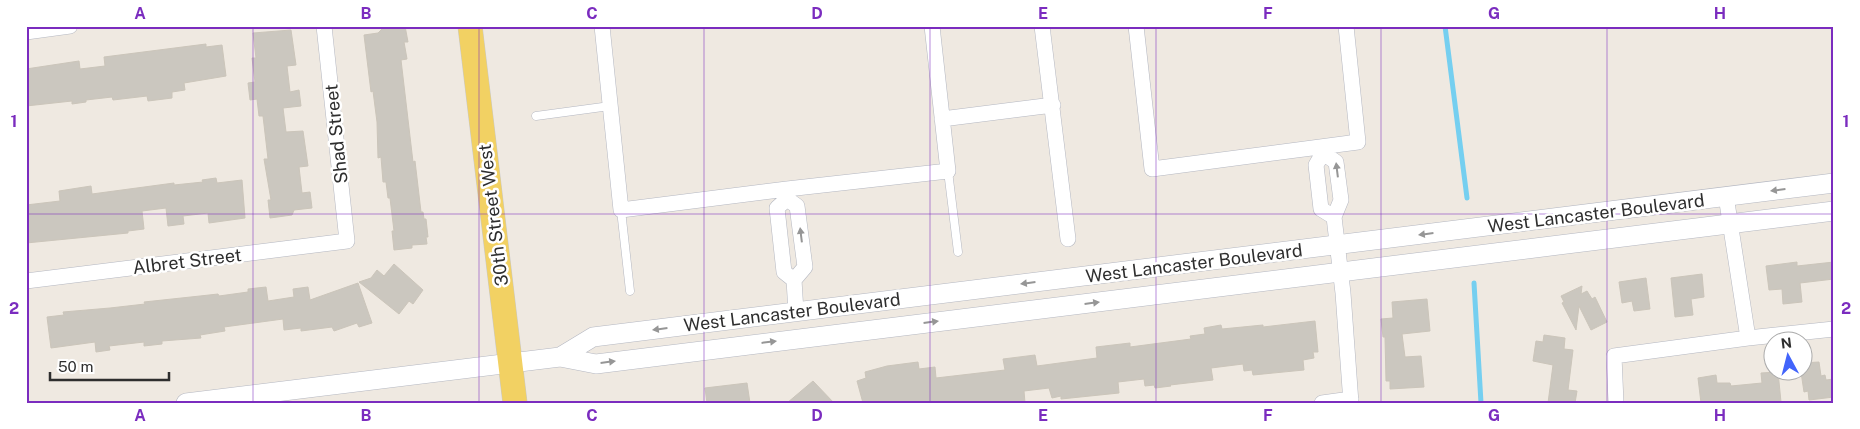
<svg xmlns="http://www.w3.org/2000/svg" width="1860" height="429" viewBox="0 0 1860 429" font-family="'Public Sans',sans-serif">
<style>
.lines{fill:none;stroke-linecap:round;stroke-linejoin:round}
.stream{stroke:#75cff0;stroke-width:5}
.building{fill:#cbc7bf;stroke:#cbc5ba}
.service-casing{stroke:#b4b7c1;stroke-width:9}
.minor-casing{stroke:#b4b7c1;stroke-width:16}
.tertiary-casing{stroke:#b4b7c1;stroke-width:20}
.primary-casing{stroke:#c9c9c9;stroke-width:25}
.service{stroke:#fff;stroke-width:8}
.minor{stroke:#fff;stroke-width:15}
.tertiary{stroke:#fff;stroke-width:19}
.primary{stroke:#f2d163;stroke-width:24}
.oneway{fill:#969696}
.grid{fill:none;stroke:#7b2cbf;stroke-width:1;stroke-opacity:0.55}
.labels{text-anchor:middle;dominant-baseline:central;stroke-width:5;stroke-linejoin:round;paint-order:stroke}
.street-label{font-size:18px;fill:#2e2e2e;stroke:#fff}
.neatline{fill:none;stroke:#7b2cbf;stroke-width:2}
.grid-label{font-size:16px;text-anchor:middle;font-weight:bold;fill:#7b2cbf}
</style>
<rect width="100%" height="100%" fill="#efe9e1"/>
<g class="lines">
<path class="stream" d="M1445,26L1467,198
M1474,283L1481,403"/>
</g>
<path class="building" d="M397,26H405L408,42H404L407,59L401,60L413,162L415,161L421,212H423L424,219H426L428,237H426L427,244L412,245V248L394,250L392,231H394L390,198H388L386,182H383L381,157L378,158L377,122L373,91L371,92L364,35L378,33L383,28Z
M291,30L296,65L287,66L290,92L299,90L301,106L283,108L286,132L303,131L308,166L299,167L302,193L310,192L312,208L294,210L292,215L270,218L268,200H271L264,159H268L263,116H259L257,99L250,100L248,83L255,82L252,58H256L253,33Z
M206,44V47L222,45L226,76L184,83L185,90L172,92V98L148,101L147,96L113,100L112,97L86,100V102L72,104V101L26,106V69L79,61L80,69L105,66L104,57Z
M216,178L217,183L242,180L245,218L209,223L208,213L183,216L184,224L168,226L166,208L142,211L144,229L128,231V233L26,243V205L60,201L59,191L91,186L92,194L174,183V185L203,182L202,180Z
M1797,262V266L1834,262V279L1800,283L1802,302L1783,304L1782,289L1769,290L1766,266Z
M394,264L423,290L413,304L409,301L399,314L359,282L371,278L377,270L384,276Z
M1702,274L1704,297L1691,299L1693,315L1675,317L1671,278Z
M1646,278L1650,309L1634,311L1632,301L1622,303L1619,282Z
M358,283L372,323L359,327L357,323L334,331L332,327L301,331V328L284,330L283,319L224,327L225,331L200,335L201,338L162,341V344L144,346V342L109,346L110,350L96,352L95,342L51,348L47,317L64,315L63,312L110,308L145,304L144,302L200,296L218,294L219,296L248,292V289L266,287L268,301L294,297L293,289L308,287L310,300Z
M1582,286L1581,294L1587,291L1592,299L1595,297L1607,322L1591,330L1579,306L1576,330L1562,303L1564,302L1561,296Z
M1427,299L1430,331L1402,334L1405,357L1421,356L1424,387L1390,389V381H1386L1385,337H1383L1381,319L1393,318L1392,302Z
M1315,321L1318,352H1313L1314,358L1303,360L1304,370L1253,375L1252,370L1244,371L1243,364L1211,368L1213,380L1170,385L1171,386L1155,388L1154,385L1145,386L1144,379L1118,382L1119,393L1061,399V396L1052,398L1049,388L1024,391L1025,403H863L857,381L866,378L865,372L887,366L918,362L919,369L935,367L936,378L1005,370L1003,359L1035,355L1037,366L1097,358L1096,347L1130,343V347L1191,339L1190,336L1205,334L1204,328L1221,325L1222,329L1263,325V327Z
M1544,335L1565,338L1564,349L1573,350L1568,390L1577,391L1575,403H1548L1553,365L1533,361L1536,341L1543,342Z
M1819,362L1821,376L1825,375L1826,380L1834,379V397L1809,400L1808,391L1804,392L1801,372L1802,363Z
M1778,372L1781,402L1701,403L1698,378L1716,375L1717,383H1730L1731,386L1762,383L1761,373Z
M813,381L834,403H787Z
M747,383L750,403H707L705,388Z"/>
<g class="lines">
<defs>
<path id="service" d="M536,116L610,106
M948,171L958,252
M621,210L630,291"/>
<path id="minor" d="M602,26L621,210L787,189
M1042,26L1068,239
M1136,26L1152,169L1358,142L1346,26
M26,32L70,26
M942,119L1053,105
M1726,196L1748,338
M787,198V189L948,171L932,26
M1334,217L1321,209L1316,165L1323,153L1336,162L1341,200L1334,217L1343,293L1351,403
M794,280L784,272L777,208L787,199L797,206L805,267L794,280L796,312
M26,281L347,241L324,26
M1322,403L1351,399
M1616,403L1614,356L1748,338L1834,329"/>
<path id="tertiary" d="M560,357L593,337L1834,183
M186,403L560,357L596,364L1834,211"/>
<path id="primary" d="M470,26L515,403"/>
</defs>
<use href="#service" class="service-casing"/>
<use href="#minor" class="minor-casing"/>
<use href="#tertiary" class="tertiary-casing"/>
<use href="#primary" class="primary-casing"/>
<use href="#service" class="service"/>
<use href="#minor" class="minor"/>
<use href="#tertiary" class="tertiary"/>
<use href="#primary" class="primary"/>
</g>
<defs><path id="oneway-solid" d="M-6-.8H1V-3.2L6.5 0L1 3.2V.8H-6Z" transform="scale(1.25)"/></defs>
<g class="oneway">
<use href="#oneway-solid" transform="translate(1337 170) rotate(-97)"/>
<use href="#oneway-solid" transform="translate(1778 190) rotate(173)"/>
<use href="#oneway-solid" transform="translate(1426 234) rotate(173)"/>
<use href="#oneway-solid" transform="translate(801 235) rotate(-97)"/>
<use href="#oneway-solid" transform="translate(1028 283) rotate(173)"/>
<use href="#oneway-solid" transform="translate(1092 303) rotate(-7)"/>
<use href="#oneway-solid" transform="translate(931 322) rotate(-7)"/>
<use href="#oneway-solid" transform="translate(660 329) rotate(173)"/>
<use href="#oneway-solid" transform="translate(769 342) rotate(-7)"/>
<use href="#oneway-solid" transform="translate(608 362) rotate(-7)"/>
</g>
<path class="grid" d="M253,26V403M479,26V403M704,26V403M930,26V403M1156,26V403M1381,26V403M1607,26V403M26,214H1834"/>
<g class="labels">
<g class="street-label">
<text transform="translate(336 134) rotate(-96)">Shad Street</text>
<text transform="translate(1596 213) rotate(-7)">West Lancaster Boulevard</text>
<text transform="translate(493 215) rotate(-97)">30th Street West</text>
<text transform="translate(187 261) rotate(-7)">Albret Street</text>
<text transform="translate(1194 263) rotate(-7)">West Lancaster Boulevard</text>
<text transform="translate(792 312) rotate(-7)">West Lancaster Boulevard</text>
</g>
</g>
<rect width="1860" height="429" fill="none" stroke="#ffffff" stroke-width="55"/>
<g transform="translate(1788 356) rotate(353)"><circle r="24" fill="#ffffff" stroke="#ababab"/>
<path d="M0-4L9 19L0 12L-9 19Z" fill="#4264fb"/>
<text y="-8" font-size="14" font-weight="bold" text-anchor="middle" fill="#2e2e2e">N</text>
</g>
<path d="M50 372v8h119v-8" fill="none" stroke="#2e2e2e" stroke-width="2.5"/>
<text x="58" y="372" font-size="15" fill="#2e2e2e" stroke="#ffffff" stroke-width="4" paint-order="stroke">50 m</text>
<rect x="28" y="28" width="1804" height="374" class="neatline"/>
<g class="grid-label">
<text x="140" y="19">A</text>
<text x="366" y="19">B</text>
<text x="592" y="19">C</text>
<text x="817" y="19">D</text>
<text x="1043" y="19">E</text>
<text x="1268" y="19">F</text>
<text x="1494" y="19">G</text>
<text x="1720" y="19">H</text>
<text x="14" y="127">1</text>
<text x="1846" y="127">1</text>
<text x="14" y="314">2</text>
<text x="1846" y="314">2</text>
<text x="140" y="421">A</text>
<text x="366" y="421">B</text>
<text x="592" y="421">C</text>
<text x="817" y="421">D</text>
<text x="1043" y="421">E</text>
<text x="1268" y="421">F</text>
<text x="1494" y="421">G</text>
<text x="1720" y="421">H</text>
</g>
</svg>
